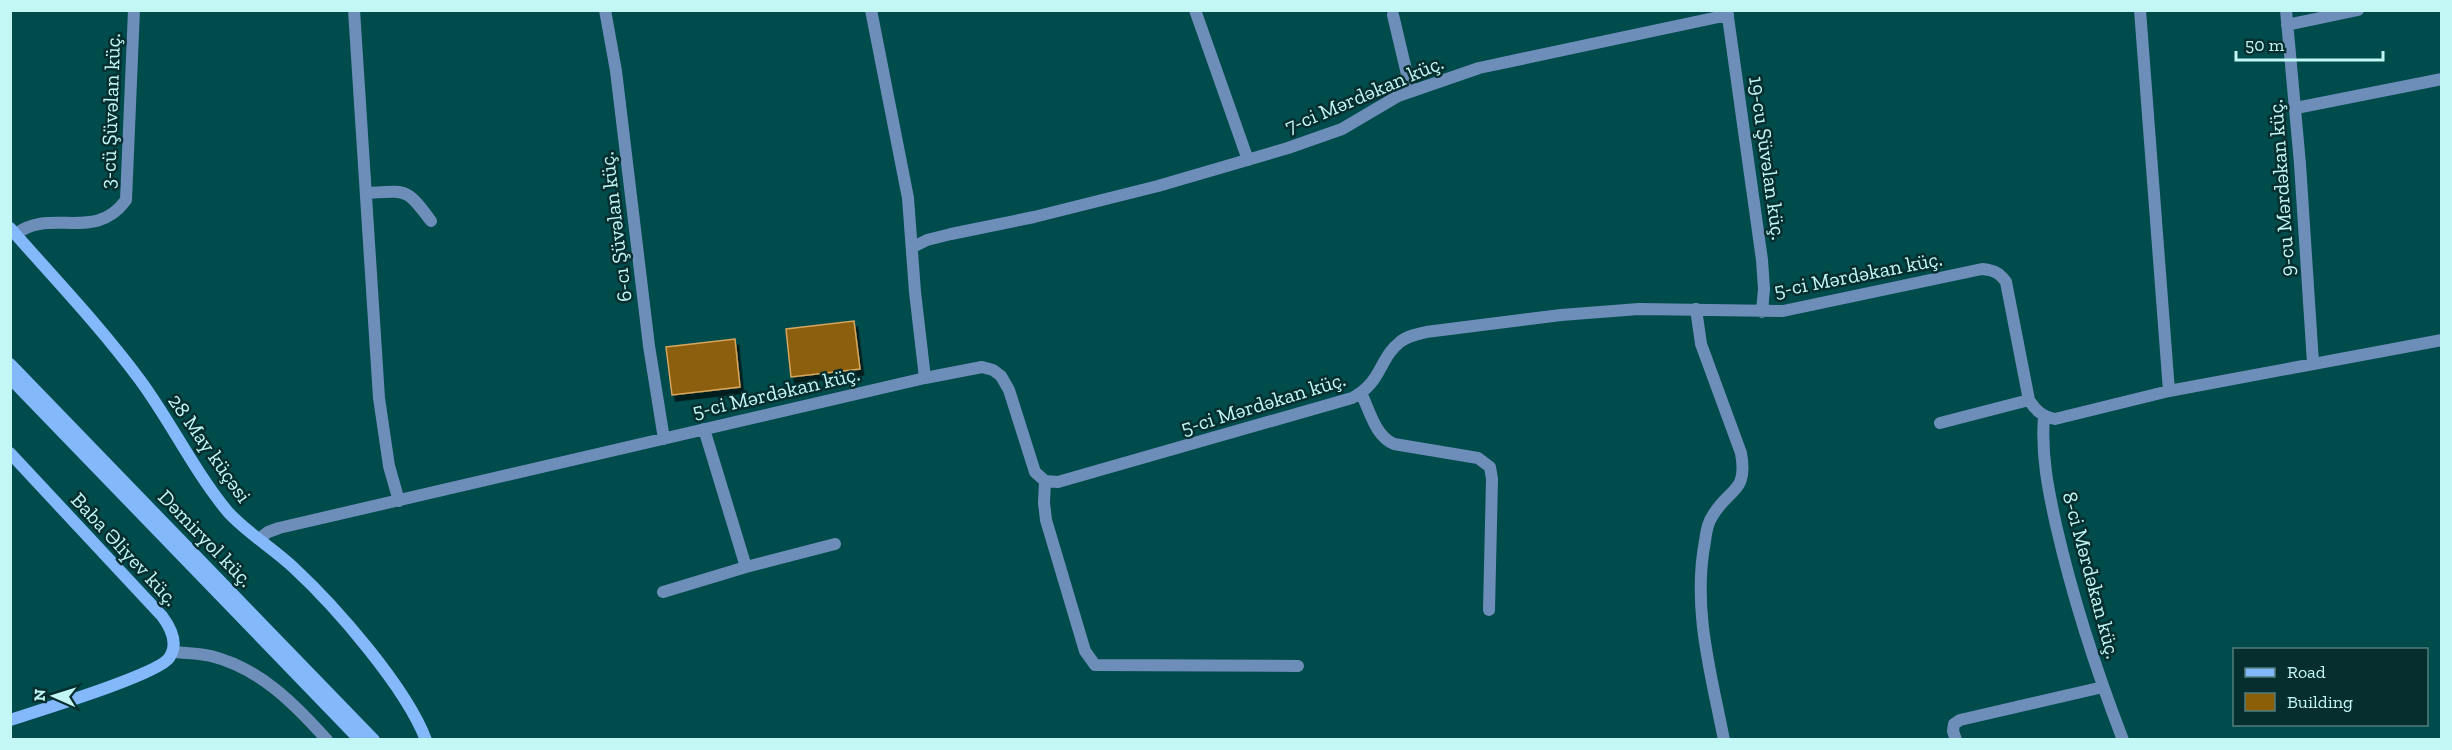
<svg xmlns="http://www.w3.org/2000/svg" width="2452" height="750" viewBox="0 0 2452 750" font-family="'Zilla Slab',serif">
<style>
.building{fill:#8b5e08;stroke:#d7a65f;stroke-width:1.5;filter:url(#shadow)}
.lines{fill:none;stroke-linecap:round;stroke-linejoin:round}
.street{stroke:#6d8eb8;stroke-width:12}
.secondary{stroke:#83b8fb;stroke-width:12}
.labels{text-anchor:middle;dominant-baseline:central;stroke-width:5;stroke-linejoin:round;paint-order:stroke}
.street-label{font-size:21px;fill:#c2f7f6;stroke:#062e2e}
</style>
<defs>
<filter id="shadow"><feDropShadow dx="3.5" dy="6" stdDeviation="0" flood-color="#0009"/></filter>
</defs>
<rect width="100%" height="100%" fill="#004b4b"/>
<path class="building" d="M854,321L860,369L791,377L786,329Z
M735,339L740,387L672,395L666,347Z"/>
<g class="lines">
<path class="street" d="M354,10L379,398L389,466L399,501
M605,10L616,71L649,346L664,439
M871,10L908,198L915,292L925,378
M1195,10L1248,160
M1727,10L1762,260L1764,289L1762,312
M2140,10L2169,391
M2286,10L2300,164L2313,363
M1393,15L1411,91
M2287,25L2358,10
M2296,108L2442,79
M366,193C407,191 406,187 431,221
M16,234C51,207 95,243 126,200L134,10
M913,247L927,240L951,234L1034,217L1158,186L1288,148L1342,129L1398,96L1479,68L1728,15
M1696,309L1701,344L1741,453C1748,493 1730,487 1713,515C1708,522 1706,532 1705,541C1692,609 1711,673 1724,740
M1361,393C1370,411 1375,436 1394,444L1478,458L1490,467L1492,479L1489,610
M2044,417C2041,454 2048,489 2056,525C2073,599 2096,670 2123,740
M1940,423L2029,400
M704,429L746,567
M1045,481L1044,503L1046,520L1085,651L1095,665L1298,666
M259,539L268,532L279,528L925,378L982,367L993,370L1001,376L1009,390L1035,472L1045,481L1058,482L1352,398C1382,383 1379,358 1400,342C1407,336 1417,334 1426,332L1561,315L1639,309L1783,311L1982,269C1993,270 1999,272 2006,282L2029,400C2036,411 2042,416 2055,419L2169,391L2442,340
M663,592L746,567L835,544
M173,652C185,653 199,653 211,656C259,668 294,703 327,740
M1956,740L1953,731L1954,724L1960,720L2103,687"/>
<path class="secondary" d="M10,228C54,278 100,326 140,380C171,422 194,471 228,512C247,533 273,548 294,568C335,606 406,687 426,740
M10,364L374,740
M10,378L360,740
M10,453L162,616C171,628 179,644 169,658C157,675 37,711 10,720"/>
</g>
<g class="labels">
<g class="street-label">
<text transform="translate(1364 94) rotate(-23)">7-ci Mərdəkan küç.</text>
<text transform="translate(110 111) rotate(-88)">3-cü Şüvəlan küç.</text>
<text transform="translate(1768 158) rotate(82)">19-cu Şüvəlan küç.</text>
<text transform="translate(2281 188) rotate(-94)">9-cu Mərdəkan küç.</text>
<text transform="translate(615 227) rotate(-97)">6-cı Şüvəlan küç.</text>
<text transform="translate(1858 274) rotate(-11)">5-ci Mərdəkan küç.</text>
<text transform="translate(776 392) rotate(-13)">5-ci Mərdəkan küç.</text>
<text transform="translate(1263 403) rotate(-17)">5-ci Mərdəkan küç.</text>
<text transform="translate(210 448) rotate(55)">28 May küçəsi</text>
<text transform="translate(206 538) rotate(46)">Dəmiryol küç.</text>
<text transform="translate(125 549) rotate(47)">Baba Əliyev küç.</text>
<text transform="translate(2092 575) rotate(75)">8-ci Mərdəkan küç.</text>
</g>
</g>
<rect width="2452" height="750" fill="none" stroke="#c2f7f6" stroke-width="24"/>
<rect x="2233" y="648" width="195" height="78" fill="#062e2e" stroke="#517e7e" stroke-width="1.5"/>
<rect x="2245" y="668" width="30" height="9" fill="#83b8fb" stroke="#517e7e" stroke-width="1.5"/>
<text x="2287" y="678" font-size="18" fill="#c2f7f6">Road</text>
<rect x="2245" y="693" width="30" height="18" fill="#8b5e08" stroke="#517e7e" stroke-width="1.5"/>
<text x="2287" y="708" font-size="18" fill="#c2f7f6">Building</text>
<g transform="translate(54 696) rotate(273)" stroke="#062e2e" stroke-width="4.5" paint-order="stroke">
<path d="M0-4.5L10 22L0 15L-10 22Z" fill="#c2f7f6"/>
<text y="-9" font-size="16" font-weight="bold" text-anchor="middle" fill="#c2f7f6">N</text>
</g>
<path d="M2236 51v9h147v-9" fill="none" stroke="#c2f7f6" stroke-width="3"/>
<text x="2245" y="51" font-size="18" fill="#c2f7f6" stroke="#062e2e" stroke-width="4.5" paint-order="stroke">50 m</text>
</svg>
